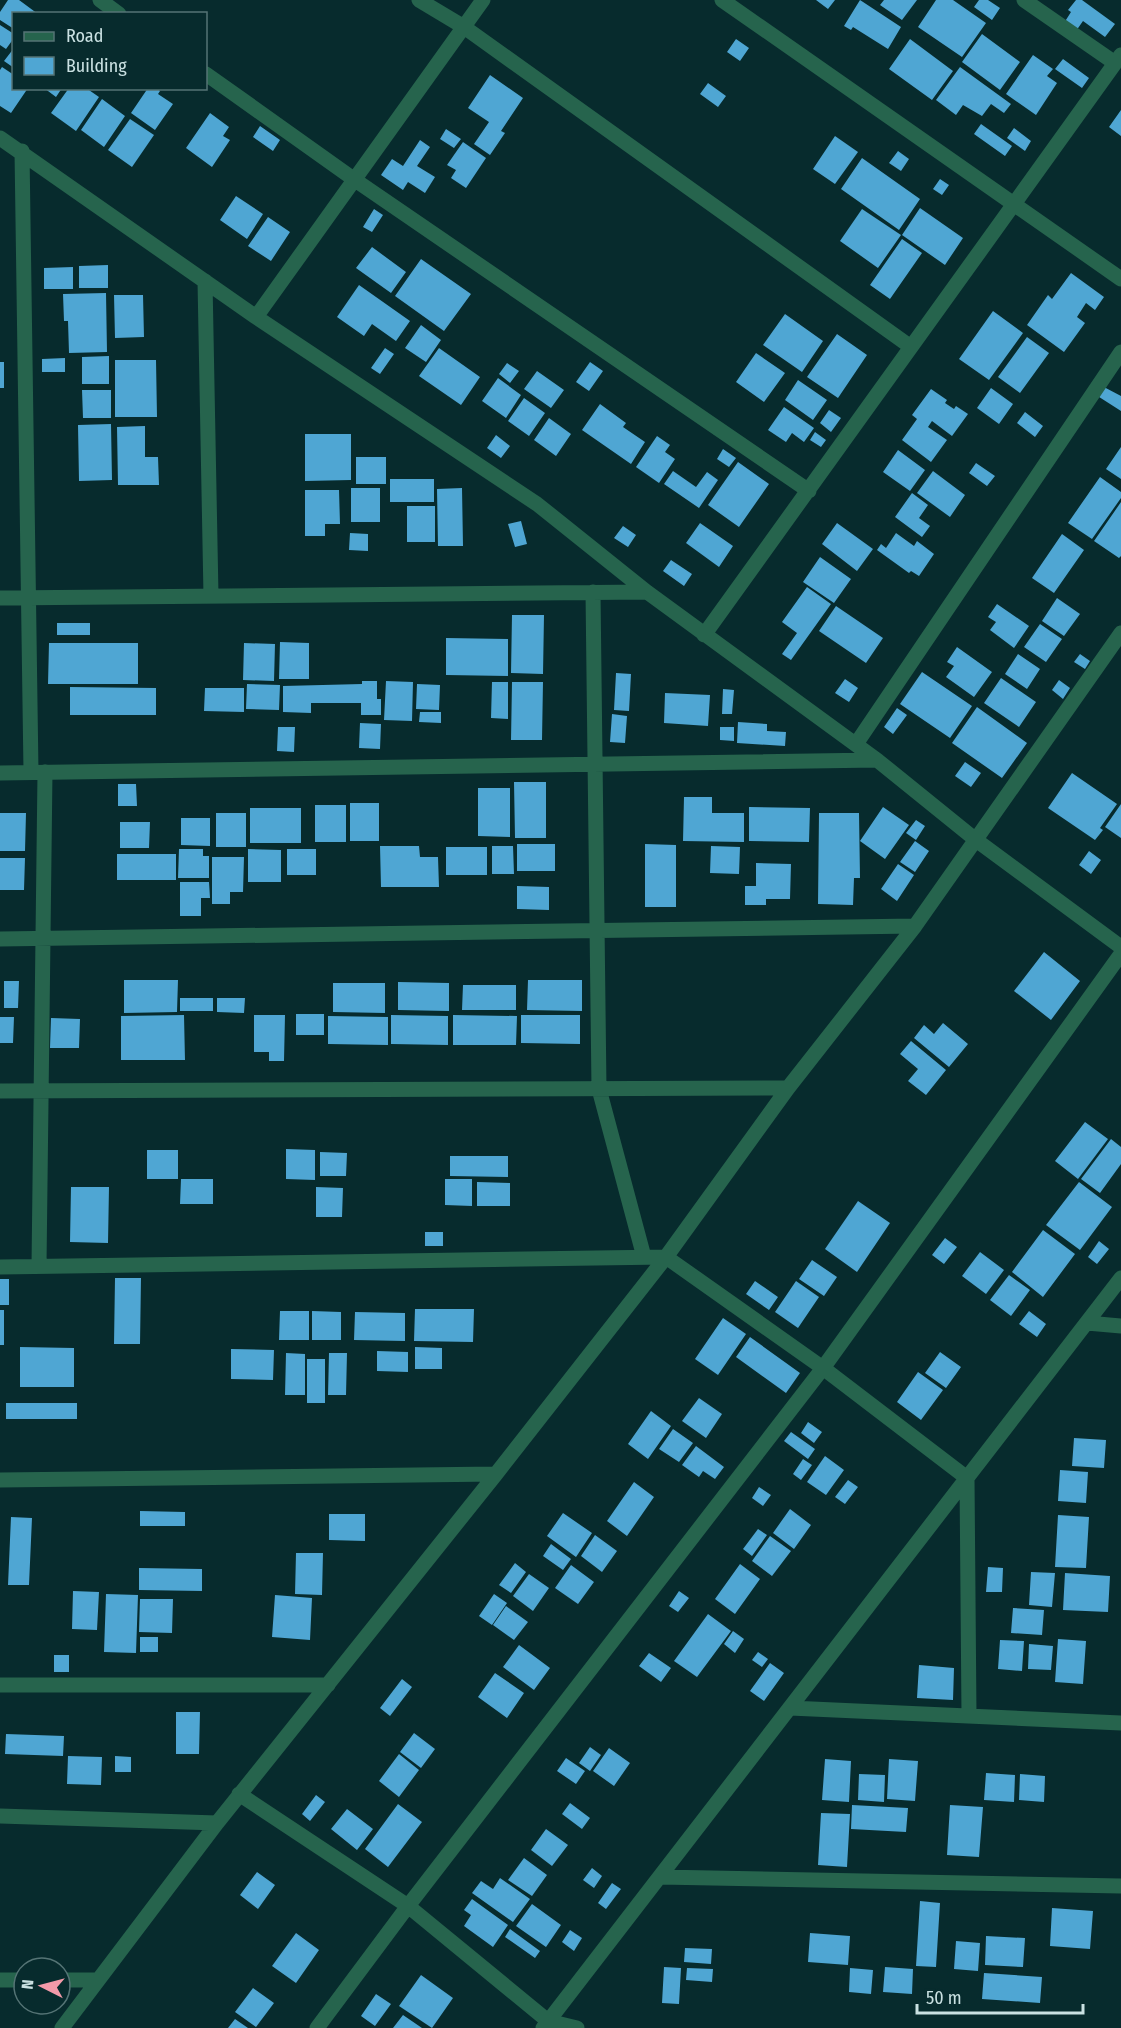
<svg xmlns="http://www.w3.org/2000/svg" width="1121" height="2028" viewBox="0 0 1121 2028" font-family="'Fira Sans Condensed',sans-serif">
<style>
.building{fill:#4fa6d3}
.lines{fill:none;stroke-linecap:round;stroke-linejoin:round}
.minor{stroke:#26644d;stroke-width:15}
</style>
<rect width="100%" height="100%" fill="#072b2d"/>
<path class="building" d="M8,0H19L38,14H14V29L0,20V12Z
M816,0H835L828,9Z
M860,0L901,27L888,49L853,27L851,30L844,26Z
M884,0H917L902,20L880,5Z
M936,0H953L986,23L962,57L918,27Z
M979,0H988L1000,8L992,20L974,7Z
M1076,0H1082L1115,24L1105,37L1083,21L1076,31L1064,23L1071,12L1068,10Z
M0,25L14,34V38L6,49L0,45Z
M982,34L1020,62L1000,90L962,62Z
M736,39L749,48L740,61L727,52Z
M910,39L953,71L932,100L889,69Z
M14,48V68L4,61Z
M1033,55L1053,69L1047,76L1057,83L1036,115L1006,94Z
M1063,59L1089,78L1082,88L1055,69Z
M2,67L14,75V88H28L11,113L0,106V70Z
M960,67L1011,104L1004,113L991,104L982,116L963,105L956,115L936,100Z
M490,75L523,98L501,131L505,133L490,155L474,144L489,122L468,108Z
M708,83L726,96L718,107L700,94Z
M44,88H62L56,97Z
M69,88H86L99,97L76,131L51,113Z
M148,88H157L160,91L158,94L173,104L155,130L131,113Z
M102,99L125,116L104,147L81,130Z
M1121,110V136L1109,127Z
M210,113L229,127L223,136L230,140L212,167L186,148Z
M130,119L154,135L132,167L108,150Z
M981,124L1012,146L1005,156L974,134Z
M260,126L280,140L273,151L253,137Z
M1014,128L1031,141L1025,151L1007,138Z
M446,129L461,139L454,148L440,139Z
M835,136L858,152L835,184L813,169Z
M420,140L430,147L417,166L435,177L425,193L408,182L403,190L381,175L392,159L403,166Z
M463,142L486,158L466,188L451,178L456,170L447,165Z
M898,151L909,159L901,171L889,163Z
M862,158L920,199L899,230L841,189Z
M940,179L949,185L942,195L933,189Z
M236,196L263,214L247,239L220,220Z
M920,208L963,238L945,265L902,235Z
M374,209L383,215L372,232L363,227Z
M862,209L901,235L878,268L840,241Z
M268,217L290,232L271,261L248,246Z
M902,239L922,253L890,299L870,285Z
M372,247L406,272L391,293L356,268Z
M421,259L471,294L444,331L395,296Z
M108,265V288H79V266Z
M73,267V289H44V268Z
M1071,273L1104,297L1095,310L1086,303L1077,317L1085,323L1064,352L1027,325L1048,295L1052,299Z
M359,285L410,321L396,341L372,324L364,336L337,317Z
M106,293L107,352L69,353L68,321H64L63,294Z
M114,295H143L144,337L115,338Z
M993,311L1023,333L989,380L959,359Z
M785,314L823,341L802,372L763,345Z
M421,325L441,340L426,362L405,348Z
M837,334L867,355L838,398L807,377Z
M1027,337L1049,353L1020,393L998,377Z
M385,348L394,354L380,374L371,368Z
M439,348L480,377L461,405L419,376Z
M756,353L785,373L764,402L736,382Z
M109,356V384H82V357Z
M65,358V372H42V359Z
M115,360H156L157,417H115Z
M0,362H4V388H0Z
M590,362L603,371L589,391L576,382Z
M507,363L519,371L510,383L499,374Z
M537,371L564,390L551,408L524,389Z
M498,378L521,395L506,418L482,401Z
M798,380L827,400L813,420L785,400Z
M1102,386L1121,396V411L1096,395Z
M991,388L1013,404L999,424L977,408Z
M931,389L947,400L945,403L954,409L956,406L968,414L952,436L932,421L928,427L947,440L931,462L902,440L917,419L912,415Z
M82,390H111V418H83Z
M524,398L545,413L529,436L508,421Z
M600,404L626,423L623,427L645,442L631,464L582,430Z
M784,407L814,428L804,442L792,433L786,442L768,430Z
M829,410L841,418L831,432L820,423Z
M1025,412L1043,426L1035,437L1017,423Z
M549,418L571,434L556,456L534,440Z
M111,424L112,480L79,481L78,425Z
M145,426V457H158L159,485H118L117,427Z
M815,432L826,440L821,447L810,440Z
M305,434H351V480L305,481Z
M496,435L510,446L501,458L487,448Z
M657,436L670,445L665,452L675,459L659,483L636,467Z
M1121,447V479L1106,469Z
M723,449L736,458L729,467L717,459Z
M898,450L925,470L910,491L883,472Z
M356,457H386V484H356Z
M738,462L769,484L739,527L708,505Z
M976,463L995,476L987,486L969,473Z
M673,471L696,487L707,472L718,480L699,508L664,484Z
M933,471L965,495L950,517L917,493Z
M1100,477L1121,492V498L1092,539L1068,523Z
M390,479H434V502H390Z
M351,488H380V522H351Z
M462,488L463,546H438L437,489Z
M305,490H339L340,524H325V536H305Z
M912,493L928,505L919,518L930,526L922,537L895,517Z
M1121,502V556L1119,558L1094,541Z
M407,506H435V542H407Z
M521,521L527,544L515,547L508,524Z
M700,523L733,546L719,567L686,543Z
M837,523L873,549L857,571L822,544Z
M623,526L636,535L628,547L614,538Z
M350,533L368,534V551L349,550Z
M896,533L914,546L917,541L934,554L919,576L911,571L909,573L877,550L881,544L886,548Z
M1062,534L1084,550L1054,593L1032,578Z
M820,557L851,579L834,603L803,582Z
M671,560L692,574L684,586L663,571Z
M807,587L831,604L791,660L782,654L797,633L782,622Z
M1057,598L1080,614L1064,636L1042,621Z
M997,604L1029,626L1014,648L990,630L996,622L988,617Z
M836,606L883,638L866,663L819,631Z
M512,615H544L543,674L511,673Z
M57,623H90V635H57Z
M1040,624L1062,639L1046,662L1024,647Z
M446,638L508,639V676L446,675Z
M280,642L309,643V679H279Z
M49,643H138V684H48Z
M244,643L275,644L274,681L243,680Z
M957,647L992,672L974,697L946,677L954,666L947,662Z
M1018,654L1040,669L1027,689L1005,674Z
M1080,654L1090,661L1085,669L1074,662Z
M922,672L972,706L950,738L900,704Z
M616,673L631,674L629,711L614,710Z
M1001,678L1036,702L1019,727L984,703Z
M845,679L858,688L849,702L835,693Z
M1059,680L1070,688L1063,699L1052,690Z
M362,681H377V699H381V715H361V703H311V713L283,712V686L362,684Z
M386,681L413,682L412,721L384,720Z
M492,682H508V719L491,718Z
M512,682H543L542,740H511Z
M247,684L280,685L279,710L246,709Z
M417,684L440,685L439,710L416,709Z
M70,687L156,688V715H70Z
M205,688H244V712L204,711Z
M723,689L734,690L732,714H722Z
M665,693L710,695L708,726L664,723Z
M977,707L1027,743L1002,778L952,743Z
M897,708L907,715L893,734L884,727Z
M420,712H441V723L419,722Z
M612,714L627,716L625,743L610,742Z
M738,722L767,724V731L786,732L785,746L737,743Z
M360,723L381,724L380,749L359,748Z
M278,727H295L294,752L277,751Z
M720,727H734V741L720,740Z
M965,762L981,773L971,787L955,776Z
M1072,773L1117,804L1100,828L1103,830L1095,840L1048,808Z
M514,782H546V838H515Z
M118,784H136L137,806H118Z
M478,788H510V837L478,836Z
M684,797H712V813H744V842L683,841Z
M350,803H379V841H350Z
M1121,804V838L1105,827Z
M315,805H346V842H315Z
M749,807L810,808L809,842L749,841Z
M883,807L909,825L885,859L860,841Z
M250,808H301V843H250Z
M0,813H26L25,851H0Z
M216,813H246V847H216Z
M819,813H859L860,878H854L853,905L818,904Z
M181,818H210V846L181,845Z
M916,820L925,826L916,840L906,833Z
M120,822H150L149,848H120Z
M915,841L929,851L915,872L900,862Z
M517,844H555V871H517Z
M645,844L676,845V907H645Z
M380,846H419L420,857H438L439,887H381Z
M492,846H513L514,874H492Z
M711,846L740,847L739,874L710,873Z
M446,847H487V875H446Z
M179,849H203V856H209V878H178Z
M248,849L281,850V882H248Z
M287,849H316V875H287Z
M1089,851L1101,860L1091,874L1079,865Z
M117,854H176V880H117Z
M212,857H244L243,892H230V904H212Z
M0,858H25L24,890H0Z
M756,863L791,864L790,899H766V905H745V886H756Z
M898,864L914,875L897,901L881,889Z
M180,882H209L210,898H201V916H180Z
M517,886L549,887V910L517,909Z
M1044,952L1080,981L1051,1020L1014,991Z
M124,980H178L177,1012L124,1013Z
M528,980H582V1011L527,1010Z
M4,981H19L18,1008H4Z
M398,982L449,983V1011L398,1010Z
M333,983H385V1013L333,1012Z
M463,985H516V1010H462Z
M180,998H213V1011H180Z
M217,998H245L244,1013L217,1012Z
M296,1014H324V1035H296Z
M184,1015L185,1060H121V1016Z
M254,1015H285L284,1061H269V1052H254Z
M391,1015L448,1016V1045L391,1044Z
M453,1015L517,1016L516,1045H453Z
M521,1015H580V1044L521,1043Z
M328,1016L388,1017V1045L328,1044Z
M0,1017H14L13,1043H0Z
M51,1018L80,1019L79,1048H50Z
M943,1023L968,1044L949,1067L914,1038L924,1025L934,1034Z
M911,1041L946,1070L926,1095L908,1081L918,1069L900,1054Z
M1085,1122L1108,1139L1078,1179L1055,1161Z
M1111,1139L1121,1147V1164L1100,1193L1081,1179Z
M286,1149L315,1150V1180L286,1179Z
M147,1150H178V1179H147Z
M320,1152L347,1153L346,1176H320Z
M450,1156H508V1177L450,1176Z
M181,1179H213V1204H180Z
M445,1179H472V1206L445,1205Z
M477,1182L510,1183V1206H477Z
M1079,1182L1112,1207L1080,1250L1046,1225Z
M71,1187H109L108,1243L70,1242Z
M316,1187L343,1188L342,1217H316Z
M858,1201L890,1223L857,1272L825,1249Z
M1043,1230L1075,1254L1043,1297L1012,1272Z
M425,1232H443V1246H425Z
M945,1238L957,1247L944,1264L932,1255Z
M1099,1241L1109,1249L1097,1264L1088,1257Z
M980,1252L1004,1270L986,1294L962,1276Z
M812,1260L837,1277L824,1296L799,1279Z
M1009,1275L1030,1290L1011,1316L990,1300Z
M115,1278H141L140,1344H114Z
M0,1279H9V1305H0Z
M755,1281L778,1297L769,1310L746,1294Z
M796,1281L819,1297L798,1328L775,1312Z
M415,1309H474L473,1342L414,1341Z
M0,1310H4V1345H0Z
M280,1311H309V1340H279Z
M312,1311L341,1312V1340H312Z
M1029,1311L1046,1324L1037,1337L1019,1324Z
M355,1312L405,1313V1341L354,1340Z
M723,1318L746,1334L718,1375L695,1359Z
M750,1337L800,1373L786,1393L736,1357Z
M20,1347L74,1348V1387H20Z
M415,1347L442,1348V1369H415Z
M231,1349L274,1350L273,1380L231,1379Z
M377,1351L408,1352V1372L377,1371Z
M940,1352L961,1367L946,1388L925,1373Z
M286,1353L305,1354V1395H285Z
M329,1353H347L346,1395H328Z
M307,1359H325V1403H307Z
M918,1372L943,1390L921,1420L897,1402Z
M699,1398L722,1414L706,1438L682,1421Z
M6,1403H77V1419H6Z
M651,1411L671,1426L648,1459L628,1444Z
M808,1422L822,1432L814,1443L801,1433Z
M673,1429L693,1443L679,1462L659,1449Z
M791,1432L815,1449L808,1459L784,1441Z
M1074,1438L1106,1440L1104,1468L1072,1466Z
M696,1446L724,1467L715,1479L703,1471L699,1477L682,1465Z
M825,1456L844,1470L826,1495L807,1482Z
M803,1459L812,1465L801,1480L793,1474Z
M1060,1470L1088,1472L1086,1503L1058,1501Z
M848,1480L858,1487L845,1504L835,1497Z
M634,1482L654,1497L627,1536L607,1521Z
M759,1487L771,1495L763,1506L752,1498Z
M790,1509L811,1525L794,1549L773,1533Z
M140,1511L185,1512V1526H140Z
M563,1513L592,1533L576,1557L547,1536Z
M329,1514H365V1541L329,1540Z
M1058,1515L1089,1517L1086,1568L1055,1567Z
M11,1517L32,1518L29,1585H8Z
M758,1529L767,1535L752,1556L743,1549Z
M595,1535L617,1551L602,1572L581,1556Z
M770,1536L791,1551L772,1576L752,1561Z
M551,1544L571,1559L563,1570L543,1556Z
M296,1553H323L322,1595L295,1594Z
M515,1563L526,1572L511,1593L499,1585Z
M740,1564L760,1579L735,1614L715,1599Z
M571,1565L594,1582L578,1604L555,1588Z
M988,1567L1003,1568L1002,1592H986Z
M139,1568L202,1569V1591L139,1590Z
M1031,1572L1055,1573L1052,1607L1029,1605Z
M1065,1573L1110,1576L1108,1612L1063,1610Z
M529,1574L549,1588L533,1611L513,1596Z
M73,1591L99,1592L97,1630L72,1629Z
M679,1591L689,1598L678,1612L669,1606Z
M106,1594L138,1595L136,1653L104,1652Z
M494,1594L507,1603L492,1625L479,1616Z
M275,1595L312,1598L310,1640L272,1637Z
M140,1599H173L172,1633L139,1632Z
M506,1606L528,1622L514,1640L493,1625Z
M1013,1608L1044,1610L1042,1635L1011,1633Z
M708,1614L731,1631L697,1677L674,1661Z
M733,1631L744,1639L735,1653L724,1644Z
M140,1637H158V1652H140Z
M1058,1639L1086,1641L1083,1684L1055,1682Z
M1000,1640L1024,1641L1022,1671L998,1669Z
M1029,1644L1053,1646L1051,1670L1028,1669Z
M519,1645L550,1668L534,1690L503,1667Z
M758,1652L768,1659L762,1667L752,1660Z
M649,1653L671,1668L661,1682L639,1666Z
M54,1655H69V1672H54Z
M770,1663L784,1673L764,1701L750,1691Z
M919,1665L954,1668L953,1700L917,1698Z
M495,1673L524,1693L507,1718L478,1697Z
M402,1679L412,1687L390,1716L380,1708Z
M176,1712H200L199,1754H176Z
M414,1733L435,1749L421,1768L400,1752Z
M6,1734L64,1736L63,1756L5,1754Z
M590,1747L601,1755L590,1771L579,1763Z
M609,1748L630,1763L614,1786L593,1771Z
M399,1754L419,1770L399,1797L379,1781Z
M68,1756L102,1757L101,1785L67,1784Z
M115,1756L131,1757V1772H115Z
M566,1758L585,1771L576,1784L557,1771Z
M825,1759L851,1761L849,1802L822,1800Z
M889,1759L918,1761L915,1801L887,1799Z
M986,1773L1015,1775L1014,1802L984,1800Z
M859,1774L885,1775L884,1802L858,1800Z
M1020,1774L1045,1776L1044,1802L1019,1800Z
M316,1795L325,1802L310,1821L302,1814Z
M570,1803L590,1818L582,1829L562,1814Z
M398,1804L422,1822L388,1867L365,1849Z
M852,1805L908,1808L906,1832L851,1829Z
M950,1805L983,1807L979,1857L947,1855Z
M347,1809L373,1829L357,1850L331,1829Z
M821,1813L850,1814L847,1867L818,1865Z
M546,1829L568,1845L552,1866L531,1850Z
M524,1858L547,1875L532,1896L508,1880Z
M592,1868L602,1876L594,1888L583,1880Z
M257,1872L275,1885L258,1909L240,1895Z
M500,1878L530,1899L513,1922L472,1893L481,1881L493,1889Z
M612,1883L621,1889L606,1909L598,1903Z
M472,1899L508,1925L493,1947L464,1926L471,1915L464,1910Z
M920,1901L940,1903L936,1967L916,1966Z
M532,1904L561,1925L546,1947L516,1926Z
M1052,1908L1093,1911L1090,1949L1050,1946Z
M510,1929L540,1951L535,1958L505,1937Z
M570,1930L582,1938L574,1951L562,1942Z
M296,1933L319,1950L296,1983L272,1966Z
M810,1933L850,1936L848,1965L808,1962Z
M986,1936L1025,1938L1023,1967L985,1965Z
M956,1941L980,1943L978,1971L954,1969Z
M685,1948L712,1949L711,1964L684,1962Z
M664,1967L681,1968L679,2004L662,2003Z
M885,1967L913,1969L912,1994L883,1992Z
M687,1968L713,1969L712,1982L686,1980Z
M850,1968L873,1970L871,1994L849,1992Z
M984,1973L1042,1977L1040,2003L982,1999Z
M421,1975L453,1998L432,2028L399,2006Z
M253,1988L274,2003L256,2027L235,2012Z
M376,1994L391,2004L375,2026L361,2016Z
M403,2015L422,2028H393Z
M235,2019L248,2028H228Z"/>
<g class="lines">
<path class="minor" d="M100,0L119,14
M419,0L464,27L911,347
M722,0L1121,279
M1024,0L1115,63
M206,74L355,180L809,491
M0,138L256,317L537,504L647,592L877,760L976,840L1121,947
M22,151L31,772
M205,281L211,596
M256,317L483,0
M593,592L599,1089L644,1257
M0,598L647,592
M704,635L1121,55
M856,744L1121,352
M0,773L877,760
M0,939L915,926
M0,1091L788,1088
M39,1266L45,772
M0,1267L666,1257L823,1368L967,1478L969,1716
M1087,1323L1121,1326
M0,1480L496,1474
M0,1685H328
M790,1708L1121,1723
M239,1794L408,1906L548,2021L577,2028
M0,1816L217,1823
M660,1877L1121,1886
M0,1980H24
M60,1980H98
M62,2028L217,1823L496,1474L666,1257L788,1088L915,926L1121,633
M317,2028L408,1906L823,1368L1121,954
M543,2028L1121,1278"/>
</g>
<rect x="12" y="12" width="195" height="78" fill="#072b2d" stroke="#557475" stroke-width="1.5"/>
<rect x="24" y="32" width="30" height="9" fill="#26644d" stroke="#557475" stroke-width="1.5"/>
<text x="66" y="42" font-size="18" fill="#cae1e2">Road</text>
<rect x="24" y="57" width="30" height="18" fill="#4fa6d3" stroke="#557475" stroke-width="1.5"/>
<text x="66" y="72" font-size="18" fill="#cae1e2">Building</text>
<g transform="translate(42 1986) rotate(276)"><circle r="28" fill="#072b2d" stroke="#557475" stroke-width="1.5"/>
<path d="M0-4.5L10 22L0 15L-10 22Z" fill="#f39aa9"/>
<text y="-9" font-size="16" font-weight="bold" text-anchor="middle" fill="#cae1e2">N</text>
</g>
<path d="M917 2004v9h166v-9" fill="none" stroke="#cae1e2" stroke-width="3"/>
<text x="926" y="2004" font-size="18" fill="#cae1e2" stroke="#072b2d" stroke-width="4.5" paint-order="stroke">50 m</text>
</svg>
